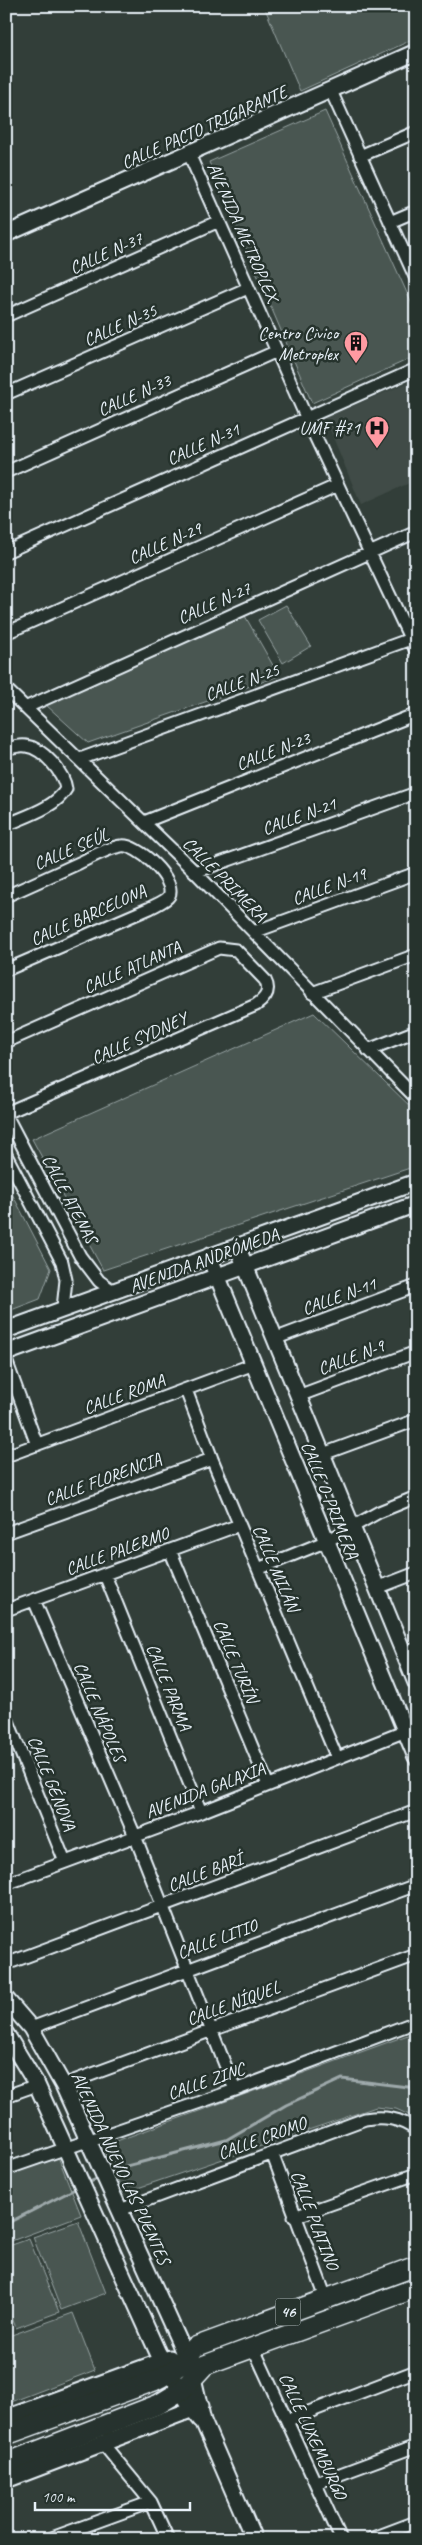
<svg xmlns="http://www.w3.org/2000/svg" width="422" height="2545" viewBox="0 0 422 2545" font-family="Caveat,sans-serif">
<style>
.built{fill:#3f4b46}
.green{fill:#495651;stroke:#98a4a4}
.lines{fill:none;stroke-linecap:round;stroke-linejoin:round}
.stream{stroke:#9ea9ab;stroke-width:3}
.minor-casing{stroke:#e8f1f8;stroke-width:15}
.tertiary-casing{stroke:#e8f1f8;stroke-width:19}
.primary-casing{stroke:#e8f1f8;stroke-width:22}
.minor{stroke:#26332d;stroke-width:11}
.tertiary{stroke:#26332d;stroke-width:15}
.primary{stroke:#26332d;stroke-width:19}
.labels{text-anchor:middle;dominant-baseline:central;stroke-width:5;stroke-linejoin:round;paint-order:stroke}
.shield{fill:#26332d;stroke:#aeb8bb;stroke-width:1}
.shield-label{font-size:16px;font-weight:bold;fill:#e8f1f8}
.street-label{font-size:18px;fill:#e8f1f8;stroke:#26332d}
.poi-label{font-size:18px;fill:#e8f1f8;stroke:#26332d;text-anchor:end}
</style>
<rect width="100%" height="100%" fill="#323e39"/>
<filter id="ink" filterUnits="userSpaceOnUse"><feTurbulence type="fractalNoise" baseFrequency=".02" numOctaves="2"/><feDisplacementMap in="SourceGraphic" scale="10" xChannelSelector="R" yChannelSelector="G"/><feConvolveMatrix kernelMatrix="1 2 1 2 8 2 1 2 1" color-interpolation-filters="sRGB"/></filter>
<g filter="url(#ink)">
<path class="built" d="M416,379V480L361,505L325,418Z"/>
<path class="green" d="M264,6H416V38L300,91Z
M325,111L416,313V356L312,403L209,162Z
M286,605L311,646L283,663L258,620Z
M245,616L279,676L88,743L46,705Z
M314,1013L416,1112V1166L103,1270L32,1139Z
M6,1182L51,1269L40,1299L6,1312Z
M416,2032V2118L396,2109L376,2107L123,2193L103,2146Z
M57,2154L81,2215L6,2243V2173Z
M78,2221L106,2293L61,2310L33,2237Z
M29,2239L59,2312L16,2328L6,2303V2247Z
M73,2313L95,2370L6,2404V2337Z"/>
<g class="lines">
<path class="stream" d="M107,2174L123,2167L226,2140L286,2105L342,2079L416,2088
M87,2183L100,2178
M6,2224L79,2187"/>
<defs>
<path id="minor" d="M331,91L416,279
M189,154L306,417L416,651
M360,156L416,132
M390,222L416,211
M6,316L219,221
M6,394L248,288
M6,472L277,351
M6,552L416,369
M6,633L338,485
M6,689L195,872L416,1098
M27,707L416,532
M6,749C13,747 19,745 26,746C43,748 64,773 66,789C55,808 26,816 6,825
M80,759L416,637
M144,822L416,714
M195,872L416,793
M6,896C31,885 55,874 79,863C92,857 107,848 121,846C137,843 177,880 169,896C166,901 155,905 150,908L6,970
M254,932L416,873
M312,993L416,955
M6,1042L219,948L236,950L265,980C271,991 266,998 256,1005L6,1113
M368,1050L416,1031
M6,1115L80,1256L99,1281L113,1291
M6,1155L62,1262L66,1280L63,1308
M274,1339L416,1286
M6,1360L37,1445
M186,1390L212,1459L337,1758
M298,1396L416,1352
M323,1454L416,1420
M6,1456L254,1364
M6,1533L212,1459
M170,1550L268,1785
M258,1569L327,1541L379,1512L416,1497
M105,1575L201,1812
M377,1588L416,1573
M34,1600L135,1836L235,2090
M6,1610L239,1525
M403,1653L416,1649
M6,1716L65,1862
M6,1884L201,1812L416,1727
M6,1964L416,1811
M31,2028L416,1885
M63,2085L416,1955
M6,2096L37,2085
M272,2153L326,2298
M6,2169L235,2090L416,2022
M120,2210L365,2119C384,2116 400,2118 416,2130
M294,2217L416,2174
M253,2347L341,2539
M288,2420L416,2371
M109,2437L104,2445L151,2502L168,2539
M316,2483L416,2446
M49,2539L151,2502
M371,2539L416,2522"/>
<path id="tertiary" d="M6,234L416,52
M237,1246L416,1683
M209,1256L416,1757
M6,1330L416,1182
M6,1353L416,1204
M6,1999L31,2028L63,2085L179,2341L193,2378L203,2421L254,2539
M6,2034L37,2085L158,2353L193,2410L201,2420
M6,2418L170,2358
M6,2480L201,2406"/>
<path id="primary" d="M6,2435L154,2381C172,2372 184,2364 195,2347L416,2266
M6,2463L159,2404L182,2390L205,2365L416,2288"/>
</defs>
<use href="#minor" class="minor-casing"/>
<use href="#tertiary" class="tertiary-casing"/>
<use href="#primary" class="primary-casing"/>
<use href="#minor" class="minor"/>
<use href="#tertiary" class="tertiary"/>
<use href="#primary" class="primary"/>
</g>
</g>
<defs>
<symbol id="building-pin" viewBox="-11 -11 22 30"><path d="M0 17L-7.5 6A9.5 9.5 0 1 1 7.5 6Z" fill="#ff9aa2" stroke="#26332d"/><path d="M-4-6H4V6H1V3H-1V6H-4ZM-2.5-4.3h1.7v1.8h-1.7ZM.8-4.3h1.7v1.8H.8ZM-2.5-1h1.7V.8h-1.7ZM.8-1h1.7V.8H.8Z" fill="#111"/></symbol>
<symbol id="hospital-pin" viewBox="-11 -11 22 30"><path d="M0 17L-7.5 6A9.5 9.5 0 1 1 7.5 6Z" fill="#ff9aa2" stroke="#26332d"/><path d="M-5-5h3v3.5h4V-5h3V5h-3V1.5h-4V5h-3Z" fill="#111"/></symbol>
</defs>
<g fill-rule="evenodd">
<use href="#building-pin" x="342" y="329" width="28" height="38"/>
<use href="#hospital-pin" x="363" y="414" width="28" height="38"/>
</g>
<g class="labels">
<rect class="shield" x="275.5" y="2298.5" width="25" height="27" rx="4"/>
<g class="shield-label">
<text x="288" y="2312">46</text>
</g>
<g class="street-label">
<text transform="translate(204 127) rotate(-24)">CALLE PACTO TRIGARANTE</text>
<text transform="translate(243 232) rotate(66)">AVENIDA METROPLEX</text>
<text transform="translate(106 253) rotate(-24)">CALLE N-37</text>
<text transform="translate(120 325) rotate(-24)">CALLE N-35</text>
<text transform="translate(134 395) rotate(-24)">CALLE N-33</text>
<text transform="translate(203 444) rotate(-24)">CALLE N-31</text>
<text transform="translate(165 543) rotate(-24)">CALLE N-29</text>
<text transform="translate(214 603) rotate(-24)">CALLE N-27</text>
<text transform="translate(242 682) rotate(-20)">CALLE N-25</text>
<text transform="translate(273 751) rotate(-21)">CALLE N-23</text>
<text transform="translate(299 816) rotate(-20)">CALLE N-21</text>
<text transform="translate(71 849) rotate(-23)">CALLE SEÚL</text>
<text transform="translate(225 879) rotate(45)">CALLE PRIMERA</text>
<text transform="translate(329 886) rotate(-20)">CALLE N-19</text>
<text transform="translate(88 915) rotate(-24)">CALLE BARCELONA</text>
<text transform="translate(132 967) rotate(-24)">CALLE ATLANTA</text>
<text transform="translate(139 1038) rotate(-24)">CALLE SYDNEY</text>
<text transform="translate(70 1199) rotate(62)">CALLE ATENAS</text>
<text transform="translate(204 1260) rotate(-20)">AVENIDA ANDRÓMEDA</text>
<text transform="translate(339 1296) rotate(-20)">CALLE N-11</text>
<text transform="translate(351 1357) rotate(-21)">CALLE N-9</text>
<text transform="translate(124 1394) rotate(-20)">CALLE ROMA</text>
<text transform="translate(103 1479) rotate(-20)">CALLE FLORENCIA</text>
<text transform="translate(330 1500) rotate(68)">CALLE O-PRIMERA</text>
<text transform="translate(117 1551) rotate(-20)">CALLE PALERMO</text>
<text transform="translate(276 1568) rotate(67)">CALLE MILÁN</text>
<text transform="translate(236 1661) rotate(67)">CALLE TURÍN</text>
<text transform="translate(169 1687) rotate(68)">CALLE PARMA</text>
<text transform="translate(100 1712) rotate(67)">CALLE NÁPOLES</text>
<text transform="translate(52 1783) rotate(68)">CALLE GÉNOVA</text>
<text transform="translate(205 1790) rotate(-21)">AVENIDA GALAXIA</text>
<text transform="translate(205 1872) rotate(-21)">CALLE BARÍ</text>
<text transform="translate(217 1939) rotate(-20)">CALLE LITIO</text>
<text transform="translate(233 2003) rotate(-20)">CALLE NÍQUEL</text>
<text transform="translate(206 2081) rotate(-19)">CALLE ZINC</text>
<text transform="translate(262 2138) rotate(-20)">CALLE CROMO</text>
<text transform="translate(121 2168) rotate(65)">AVENIDA NUEVO LAS PUENTES</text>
<text transform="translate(315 2220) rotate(69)">CALLE PLATINO</text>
<text transform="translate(313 2436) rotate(65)">CALLE LUXEMBURGO</text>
</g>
<g class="poi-label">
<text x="338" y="333">Centro Civico<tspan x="338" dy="21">Metroplex</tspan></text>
<text x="360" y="428">UMF #71</text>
</g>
</g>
<rect width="422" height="2545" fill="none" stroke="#26332d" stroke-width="25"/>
<rect x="12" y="12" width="397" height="2520" fill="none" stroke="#e8f1f8" stroke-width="2" filter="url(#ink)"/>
<path d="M35 2502v8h155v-8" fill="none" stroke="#e8f1f8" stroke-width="2.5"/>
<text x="42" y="2502" font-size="15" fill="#e8f1f8" stroke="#26332d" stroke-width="4" paint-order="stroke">100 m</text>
</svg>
